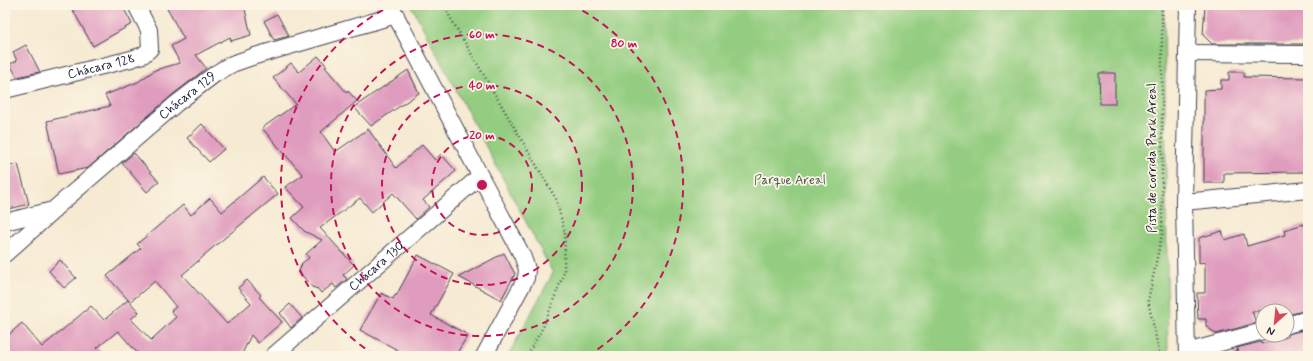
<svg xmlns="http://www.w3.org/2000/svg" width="1313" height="361" viewBox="0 0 1313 361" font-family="Mynerve,sans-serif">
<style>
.green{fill:#94cd81;stroke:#5b785e}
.building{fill:#e09cbe}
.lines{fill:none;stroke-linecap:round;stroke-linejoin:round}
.minor-casing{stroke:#424052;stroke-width:18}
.path{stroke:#424052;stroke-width:2.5;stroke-dasharray:1 3;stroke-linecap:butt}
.minor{stroke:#fff;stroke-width:16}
.ring{fill:none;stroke:#c2185b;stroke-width:2;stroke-dasharray:7 5}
.labels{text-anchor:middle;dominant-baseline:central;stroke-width:3.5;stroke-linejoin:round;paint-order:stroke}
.street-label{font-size:13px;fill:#22223b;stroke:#fcf5e5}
.park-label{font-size:13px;fill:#445550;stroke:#fcf5e5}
.centre{fill:#c2185b;stroke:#fcf5e5;stroke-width:2}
.ring-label{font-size:12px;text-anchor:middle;font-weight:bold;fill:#c2185b;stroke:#fcf5e5;stroke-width:3.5;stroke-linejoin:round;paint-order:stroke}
</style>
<rect width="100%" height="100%" fill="#fcf5e5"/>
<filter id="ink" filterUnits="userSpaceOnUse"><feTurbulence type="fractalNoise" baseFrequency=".025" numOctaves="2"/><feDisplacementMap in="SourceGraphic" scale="8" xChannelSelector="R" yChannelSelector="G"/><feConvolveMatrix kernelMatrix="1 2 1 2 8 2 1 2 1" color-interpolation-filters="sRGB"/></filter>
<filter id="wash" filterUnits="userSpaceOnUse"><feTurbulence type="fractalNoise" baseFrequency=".012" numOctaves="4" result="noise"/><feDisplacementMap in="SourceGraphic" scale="16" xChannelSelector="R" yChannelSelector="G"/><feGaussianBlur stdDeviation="0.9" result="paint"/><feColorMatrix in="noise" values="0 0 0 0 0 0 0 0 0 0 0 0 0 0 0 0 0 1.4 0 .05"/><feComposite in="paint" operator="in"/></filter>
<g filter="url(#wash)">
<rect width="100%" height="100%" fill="#f6ead2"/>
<path class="green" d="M411,5H1164L1168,356H508L553,273Z"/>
<g id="blocks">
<path class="building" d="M70,5H122L132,24L93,46Z
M165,5H244L251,35L231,41L230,37L196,55L206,68L198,75L171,96L88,168L59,174L47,121L110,106L105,95L138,82L155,70L180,63L171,46L184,39Z
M1205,5H1308V42H1304V44H1212L1203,35Z
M277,14L289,36L274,40L264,21Z
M26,45L40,72L17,77L10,64L17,61L13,52Z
M318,56L327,66L325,67L347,93L348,91L357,101L321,132L335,152L368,129L396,168L422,145L435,160L441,154L456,171L423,200L429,207L416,219L393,193L372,212L360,198L320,228L354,265L343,275L347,279L336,288L333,284L321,293L317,288L316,289L314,287L313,288L299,272L302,263L309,258L306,254L322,240L304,231L292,218L304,207L285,187L303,175L262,128L296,104L273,78L291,63L299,72Z
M408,70L419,93L371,126L354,107Z
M1229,72H1244V77L1308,78V163H1305V172L1224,173V183H1204V90L1221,89V80H1229Z
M1099,73H1115V104H1100Z
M202,124L224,149L209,162L187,138Z
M134,153L159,182L147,192L122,163Z
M18,164L29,204L9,209L6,197L9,196L5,180V167Z
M263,177L278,194L204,255V256L182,275L227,324L251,303L238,288L247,280L261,295L259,297L282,322L258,343L251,335L241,356H140L118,331L97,348L105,356H11L5,349V338L22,323L42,347L91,306L104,320L128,300L139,312L131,319L151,340L176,317L171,311L176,307L155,281L130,302L107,276L141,248L137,244L183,205L191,215L210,198L222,212Z
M1304,224V226L1308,225V310L1287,315V311H1252L1256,323L1216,334L1206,326V319H1198L1197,293H1205V262L1199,263V238L1222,231L1225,240L1244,234L1247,246L1285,235L1284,230Z
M504,253L515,274L501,300L459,277Z
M418,255L454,274L431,315L468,335L455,356H409L360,330L381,293L393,299L395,295L396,296Z
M60,260L76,278L64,288L49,271Z
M290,304L302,318L291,328L280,313Z
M1308,329V356H1234L1233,352L1239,350L1236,348L1261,342V344L1287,337V334Z"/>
</g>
</g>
<g filter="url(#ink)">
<use href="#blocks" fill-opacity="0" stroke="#424052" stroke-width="1"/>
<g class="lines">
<defs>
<g id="minor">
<path d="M390,5L522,255L527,269L526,278L484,356"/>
<path d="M1187,53L1308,54"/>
<path id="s1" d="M5,90L131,59L143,55L150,49L149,30L136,5"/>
<path d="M1184,202L1308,190"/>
<path id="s2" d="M5,222L53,210L177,103L215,74L232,64L255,56L396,15"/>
<path d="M5,254L52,212"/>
<path d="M1287,325L1308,319"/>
<path d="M1187,352L1263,331"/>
<path id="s3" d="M273,356L479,177"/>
<path d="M1187,356L1184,202L1188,5"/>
</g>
</defs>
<use href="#minor" class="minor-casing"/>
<path class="path" d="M443,5L556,199L565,233L564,273L544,325L527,356
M1160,356L1148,301L1162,234V5"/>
<use href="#minor" class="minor"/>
</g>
</g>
<g class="ring">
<circle cx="482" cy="185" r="50"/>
<circle cx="482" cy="185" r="100"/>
<circle cx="482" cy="185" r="151"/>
<path d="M375 355A201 201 0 0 1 392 5M572 5A201 201 0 0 1 589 355"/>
</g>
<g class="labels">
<g class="street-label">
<text stroke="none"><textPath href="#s1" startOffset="99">Chácara 128</textPath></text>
<text stroke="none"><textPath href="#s2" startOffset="226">Chácara 129</textPath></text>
<text transform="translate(1152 158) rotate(-90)">Pista de corrida Park Areal</text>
<text stroke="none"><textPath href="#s3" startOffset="137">Chácara 130</textPath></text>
</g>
<g class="park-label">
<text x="790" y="180">Parque Areal</text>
</g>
</g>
<circle cx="482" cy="185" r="6" class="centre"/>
<g class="ring-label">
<text x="482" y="38">60 m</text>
<text x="624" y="47">80 m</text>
<text x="482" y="89">40 m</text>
<text x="482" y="139">20 m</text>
</g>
<rect width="1313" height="361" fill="none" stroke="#fcf5e5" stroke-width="20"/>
<g transform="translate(1275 323) rotate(207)"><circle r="19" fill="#fcf5e5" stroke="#a5a1a1"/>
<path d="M0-3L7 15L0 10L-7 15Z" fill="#d1495b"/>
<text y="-6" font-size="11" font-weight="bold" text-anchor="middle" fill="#22223b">N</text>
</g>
</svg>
